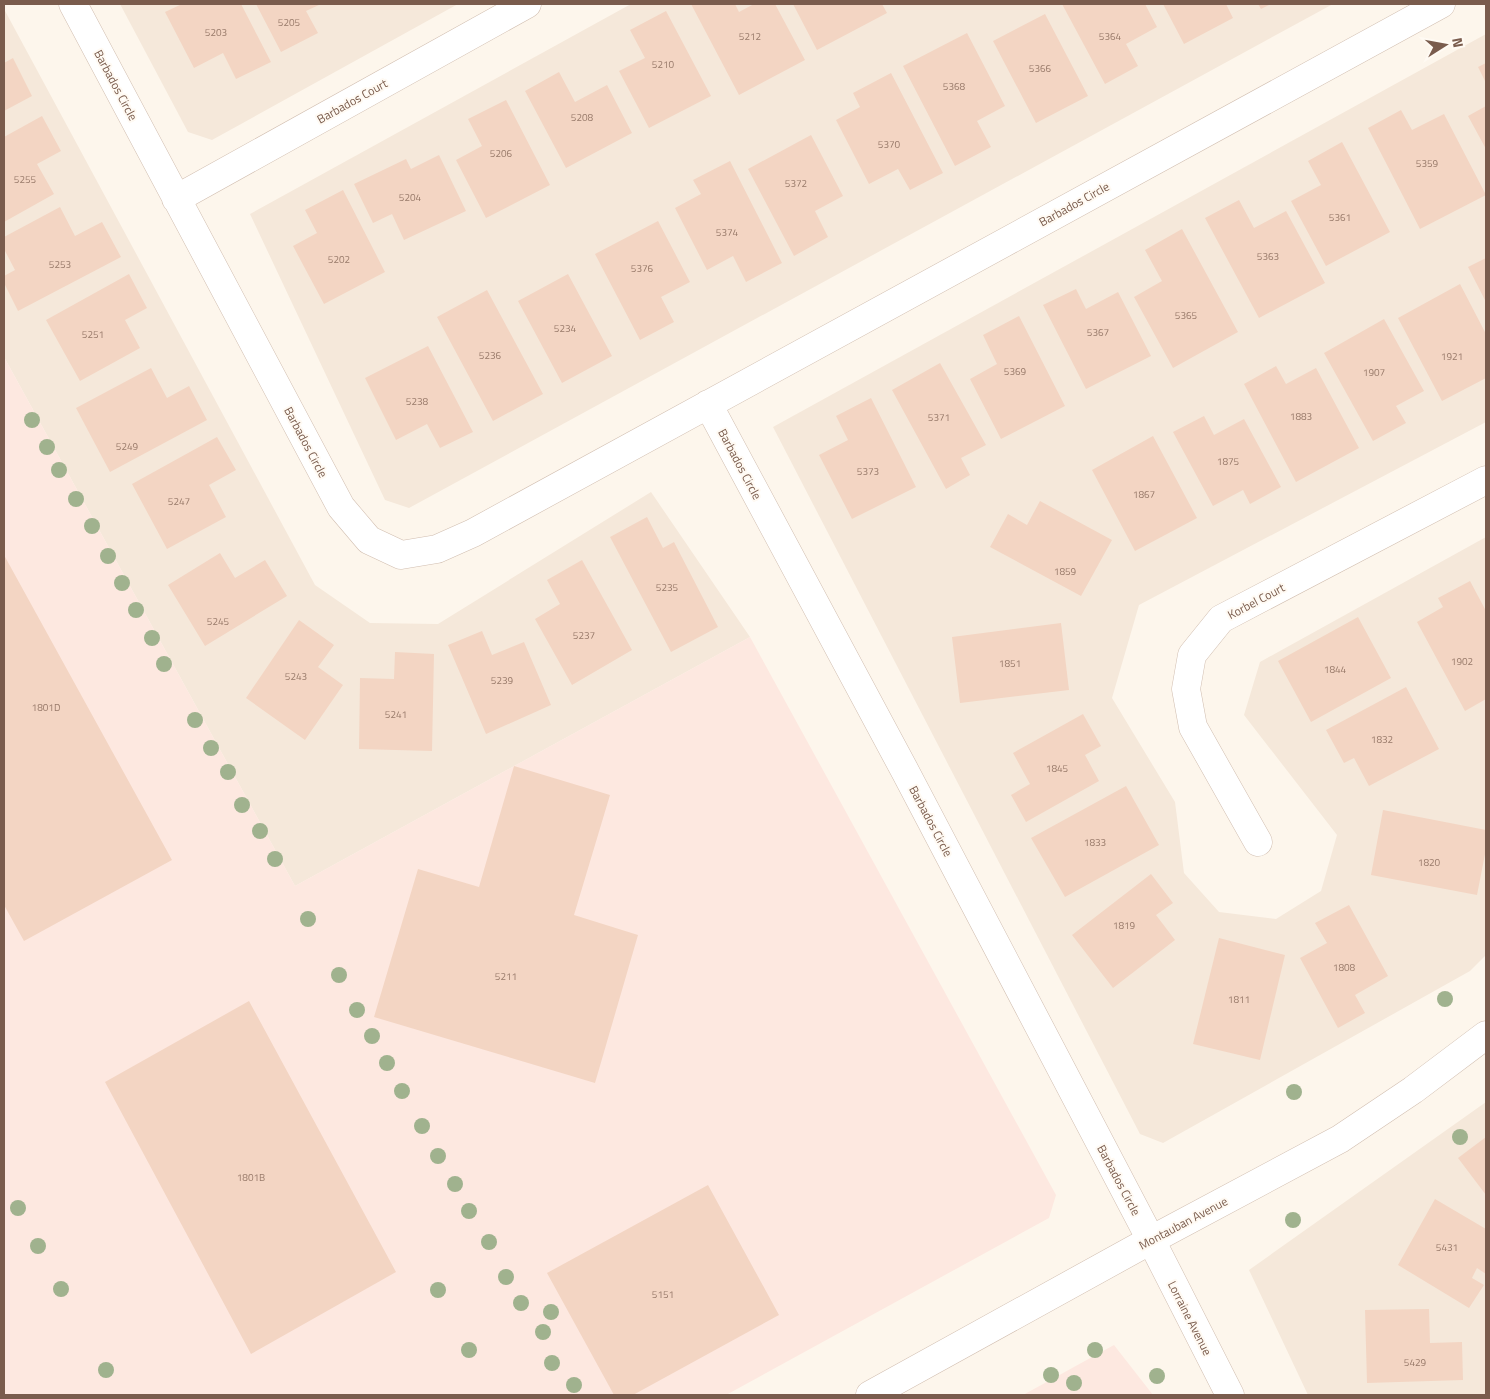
<svg xmlns="http://www.w3.org/2000/svg" width="1490" height="1399" viewBox="0 0 1490 1399" font-family="'Titillium Web',sans-serif">
<style>
.residential{fill:#f5e8da}
.commercial{fill:#fde8e0}
.building{fill:#f3d5c3}
.lines{fill:none;stroke-linecap:round;stroke-linejoin:round}
.minor-casing{stroke:#d1beb0;stroke-width:29}
.tertiary-casing{stroke:#d1beb0;stroke-width:29}
.minor{stroke:#fff;stroke-width:28}
.tertiary{stroke:#fff;stroke-width:28}
.tree{fill:#a0b28e}
.labels{text-anchor:middle;dominant-baseline:central;stroke-width:4;stroke-linejoin:round;paint-order:stroke}
.number-label{font-size:10px;fill:#987a6a}
.street-label{font-size:12px;fill:#7a5c4d;stroke:#fffaf3}
</style>
<rect width="100%" height="100%" fill="#fdf6ec"/>
<path class="residential" d="M120,4H458L212,140L188,132Z
M631,4H1333L409,508L385,500L250,214Z
M4,9L315,585L370,623L438,624L651,492L750,637L295,886L4,357Z
M1486,34V422L1139,605L1112,698L1175,802L1184,873L1219,912L1276,919L1321,891L1337,835L1244,715L1260,662L1486,537V955L1470,971L1163,1143L1140,1134L773,427Z
M1486,1102V1395H1308L1249,1270Z"/>
<path class="commercial" d="M4,357L295,886L750,637L1056,1195L1049,1218L726,1395H4Z
M1114,1345L1153,1395H1023Z"/>
<path class="building" d="M182,4H241L271,62L236,79L223,53L194,68L165,12Z
M256,4H321L306,11L318,33L281,52Z
M691,4H735L739,12L754,4H775L805,60L739,95Z
M793,4H882L887,13L817,50Z
M1062,4H1145L1157,27L1126,44L1138,66L1105,84Z
M1163,4H1226L1233,18L1184,44Z
M1258,4H1271L1261,9Z
M666,11L711,96L649,128L619,71L645,58L630,30Z
M1045,14L1088,96L1036,123L993,41Z
M967,33L1005,106L977,121L991,147L955,166L903,66Z
M13,58L32,96L4,111V63Z
M1486,63V83L1478,67Z
M559,72L575,102L607,85L632,133L566,168L525,91Z
M891,73L943,173L910,190L898,169L869,184L836,120L860,107L853,93Z
M506,100L550,185L486,218L456,160L482,146L468,119Z
M1486,106V149L1468,116Z
M1401,110L1412,130L1444,114L1486,195L1420,229L1368,128Z
M42,116L61,151L37,164L54,194L4,222V137Z
M811,135L843,196L815,211L828,237L794,256L748,169Z
M1342,142L1390,232L1326,266L1291,201L1321,185L1308,161Z
M439,155L466,211L404,240L392,214L373,223L354,184L406,159L411,169Z
M730,161L782,263L746,282L733,256L707,270L675,208L701,194L693,180Z
M343,190L385,272L324,304L293,246L317,233L305,210Z
M1239,200L1254,228L1286,211L1325,283L1259,318L1205,218Z
M60,207L75,236L102,222L121,257L18,311L4,283V276L15,270L4,249V237Z
M658,221L690,282L661,297L674,322L640,340L595,254Z
M1182,229L1238,332L1173,368L1134,297L1162,281L1145,250Z
M1486,258V302L1468,267Z
M129,274L147,308L125,320L140,348L80,381L46,320Z
M568,274L612,356L562,383L518,301Z
M1460,284L1486,334V378L1442,401L1398,318Z
M1076,289L1086,309L1118,292L1151,356L1086,389L1043,305Z
M487,290L543,394L493,421L437,317Z
M1019,316L1065,406L1001,439L970,379L997,364L983,335Z
M1384,319L1424,391L1396,406L1406,423L1373,441L1324,353Z
M428,346L473,432L440,448L427,424L396,440L365,378Z
M940,363L986,445L961,458L970,475L946,489L892,390Z
M1276,366L1286,384L1316,368L1359,448L1296,482L1244,384Z
M151,368L167,398L189,386L207,420L110,472L76,408Z
M871,398L916,487L852,519L819,455L848,440L836,416Z
M1204,416L1214,435L1244,419L1281,487L1250,504L1243,490L1213,506L1173,432Z
M1153,436L1197,518L1135,551L1092,470Z
M217,437L236,470L209,485L226,517L167,549L132,484Z
M1040,501L1112,540L1081,596L990,547L1008,514L1027,525Z
M647,517L663,548L674,542L718,627L671,652L610,537Z
M220,553L235,578L265,560L287,596L205,646L168,585Z
M4,555L172,860L24,941L4,905Z
M582,560L632,650L572,685L535,619L560,604L547,580Z
M1470,581L1486,611V699L1465,711L1417,622L1443,607L1438,598Z
M1358,617L1391,678L1311,722L1278,661Z
M299,620L334,645L318,667L343,685L305,740L246,698Z
M1061,623L1069,690L960,703L952,637Z
M482,631L492,655L524,642L551,705L486,734L448,645Z
M395,652L434,654L432,751L359,749L360,678L394,679Z
M1406,687L1439,749L1369,786L1354,758L1344,763L1326,730Z
M1083,714L1101,746L1085,755L1099,781L1026,822L1011,795L1030,784L1013,753Z
M514,766L610,795L574,915L638,935L595,1083L374,1017L418,869L479,887Z
M1126,786L1159,845L1065,897L1031,838Z
M1383,810L1486,830V849L1477,895L1371,875Z
M1151,874L1173,903L1156,915L1175,940L1113,988L1072,935Z
M1349,905L1388,976L1355,995L1365,1013L1338,1028L1300,958L1327,943L1315,923Z
M1219,938L1285,955L1260,1060L1193,1044Z
M249,1001L396,1272L251,1354L105,1082Z
M1486,1137V1195L1458,1158Z
M708,1185L779,1315L633,1395H614L547,1273Z
M1435,1199L1486,1229V1274L1477,1268L1472,1278L1484,1285L1469,1308L1398,1265Z
M1429,1309L1430,1343L1462,1342L1463,1380L1367,1383L1365,1310Z"/>
<g class="lines">
<defs>
<path id="minor" d="M73,4L341,507L369,540L401,555L437,549L473,533L1441,4
M176,199L527,4
M708,404L906,773L1151,1240
M1258,842L1193,727L1186,689L1192,655L1221,619L1486,480"/>
<path id="tertiary" d="M1151,1240L1230,1395
M870,1395L1151,1240L1340,1139L1413,1090L1486,1035"/>
</defs>
<use href="#minor" class="minor-casing"/>
<use href="#tertiary" class="tertiary-casing"/>
<use href="#minor" class="minor"/>
<use href="#tertiary" class="tertiary"/>
</g>
<g class="tree">
<circle cx="32" cy="420" r="8"/>
<circle cx="47" cy="447" r="8"/>
<circle cx="59" cy="470" r="8"/>
<circle cx="76" cy="499" r="8"/>
<circle cx="92" cy="526" r="8"/>
<circle cx="108" cy="556" r="8"/>
<circle cx="122" cy="583" r="8"/>
<circle cx="136" cy="610" r="8"/>
<circle cx="152" cy="638" r="8"/>
<circle cx="164" cy="664" r="8"/>
<circle cx="195" cy="720" r="8"/>
<circle cx="211" cy="748" r="8"/>
<circle cx="228" cy="772" r="8"/>
<circle cx="242" cy="805" r="8"/>
<circle cx="260" cy="831" r="8"/>
<circle cx="275" cy="859" r="8"/>
<circle cx="308" cy="919" r="8"/>
<circle cx="339" cy="975" r="8"/>
<circle cx="1445" cy="999" r="8"/>
<circle cx="357" cy="1010" r="8"/>
<circle cx="372" cy="1036" r="8"/>
<circle cx="387" cy="1063" r="8"/>
<circle cx="402" cy="1091" r="8"/>
<circle cx="1294" cy="1092" r="8"/>
<circle cx="422" cy="1126" r="8"/>
<circle cx="1460" cy="1137" r="8"/>
<circle cx="438" cy="1156" r="8"/>
<circle cx="455" cy="1184" r="8"/>
<circle cx="18" cy="1208" r="8"/>
<circle cx="469" cy="1211" r="8"/>
<circle cx="1293" cy="1220" r="8"/>
<circle cx="489" cy="1242" r="8"/>
<circle cx="38" cy="1246" r="8"/>
<circle cx="506" cy="1277" r="8"/>
<circle cx="61" cy="1289" r="8"/>
<circle cx="438" cy="1290" r="8"/>
<circle cx="521" cy="1303" r="8"/>
<circle cx="551" cy="1312" r="8"/>
<circle cx="543" cy="1332" r="8"/>
<circle cx="469" cy="1350" r="8"/>
<circle cx="1095" cy="1350" r="8"/>
<circle cx="552" cy="1363" r="8"/>
<circle cx="106" cy="1370" r="8"/>
<circle cx="1051" cy="1375" r="8"/>
<circle cx="1157" cy="1376" r="8"/>
<circle cx="1074" cy="1383" r="8"/>
<circle cx="574" cy="1385" r="8"/>
</g>
<g class="labels">
<g class="number-label">
<text x="289" y="22">5205</text>
<text x="216" y="32">5203</text>
<text x="750" y="36">5212</text>
<text x="1110" y="36">5364</text>
<text x="663" y="64">5210</text>
<text x="1040" y="68">5366</text>
<text x="954" y="86">5368</text>
<text x="582" y="117">5208</text>
<text x="889" y="144">5370</text>
<text x="501" y="153">5206</text>
<text x="1427" y="163">5359</text>
<text x="25" y="179">5255</text>
<text x="796" y="183">5372</text>
<text x="410" y="197">5204</text>
<text x="1340" y="217">5361</text>
<text x="727" y="232">5374</text>
<text x="1268" y="256">5363</text>
<text x="339" y="259">5202</text>
<text x="60" y="264">5253</text>
<text x="642" y="268">5376</text>
<text x="1186" y="315">5365</text>
<text x="565" y="328">5234</text>
<text x="1098" y="332">5367</text>
<text x="93" y="334">5251</text>
<text x="490" y="355">5236</text>
<text x="1452" y="356">1921</text>
<text x="1015" y="371">5369</text>
<text x="1374" y="372">1907</text>
<text x="417" y="401">5238</text>
<text x="1301" y="416">1883</text>
<text x="939" y="417">5371</text>
<text x="127" y="446">5249</text>
<text x="1228" y="461">1875</text>
<text x="868" y="471">5373</text>
<text x="1144" y="494">1867</text>
<text x="179" y="501">5247</text>
<text x="1065" y="571">1859</text>
<text x="667" y="587">5235</text>
<text x="218" y="621">5245</text>
<text x="584" y="635">5237</text>
<text x="1462" y="661">1902</text>
<text x="1010" y="663">1851</text>
<text x="1335" y="669">1844</text>
<text x="296" y="676">5243</text>
<text x="502" y="680">5239</text>
<text x="46" y="707">1801D</text>
<text x="396" y="714">5241</text>
<text x="1382" y="739">1832</text>
<text x="1057" y="768">1845</text>
<text x="1095" y="842">1833</text>
<text x="1429" y="862">1820</text>
<text x="1124" y="925">1819</text>
<text x="1344" y="967">1808</text>
<text x="506" y="976">5211</text>
<text x="1239" y="999">1811</text>
<text x="251" y="1177">1801B</text>
<text x="1447" y="1247">5431</text>
<text x="663" y="1294">5151</text>
<text x="1415" y="1362">5429</text>
</g>
<g class="street-label">
<text transform="translate(116 85) rotate(62)">Barbados Circle</text>
<text transform="translate(352 101) rotate(-29)">Barbados Court</text>
<text transform="translate(1074 204) rotate(-29)">Barbados Circle</text>
<text transform="translate(306 442) rotate(62)">Barbados Circle</text>
<text transform="translate(740 464) rotate(62)">Barbados Circle</text>
<text transform="translate(1256 601) rotate(-28)">Korbel Court</text>
<text transform="translate(931 821) rotate(62)">Barbados Circle</text>
<text transform="translate(1119 1180) rotate(62)">Barbados Circle</text>
<text transform="translate(1183 1223) rotate(-28)">Montauban Avenue</text>
<text transform="translate(1190 1318) rotate(63)">Lorraine Avenue</text>
</g>
</g>
<rect width="1490" height="1399" fill="none" stroke="#7a5c4d" stroke-width="10"/>
<g transform="translate(1445 45) rotate(79)" stroke="#fffaf3" stroke-width="4" paint-order="stroke">
<path d="M0-4L9 19L0 12L-9 19Z" fill="#7a5c4d"/>
<text y="-8" font-size="14" font-weight="bold" text-anchor="middle" fill="#7a5c4d">N</text>
</g>
</svg>
